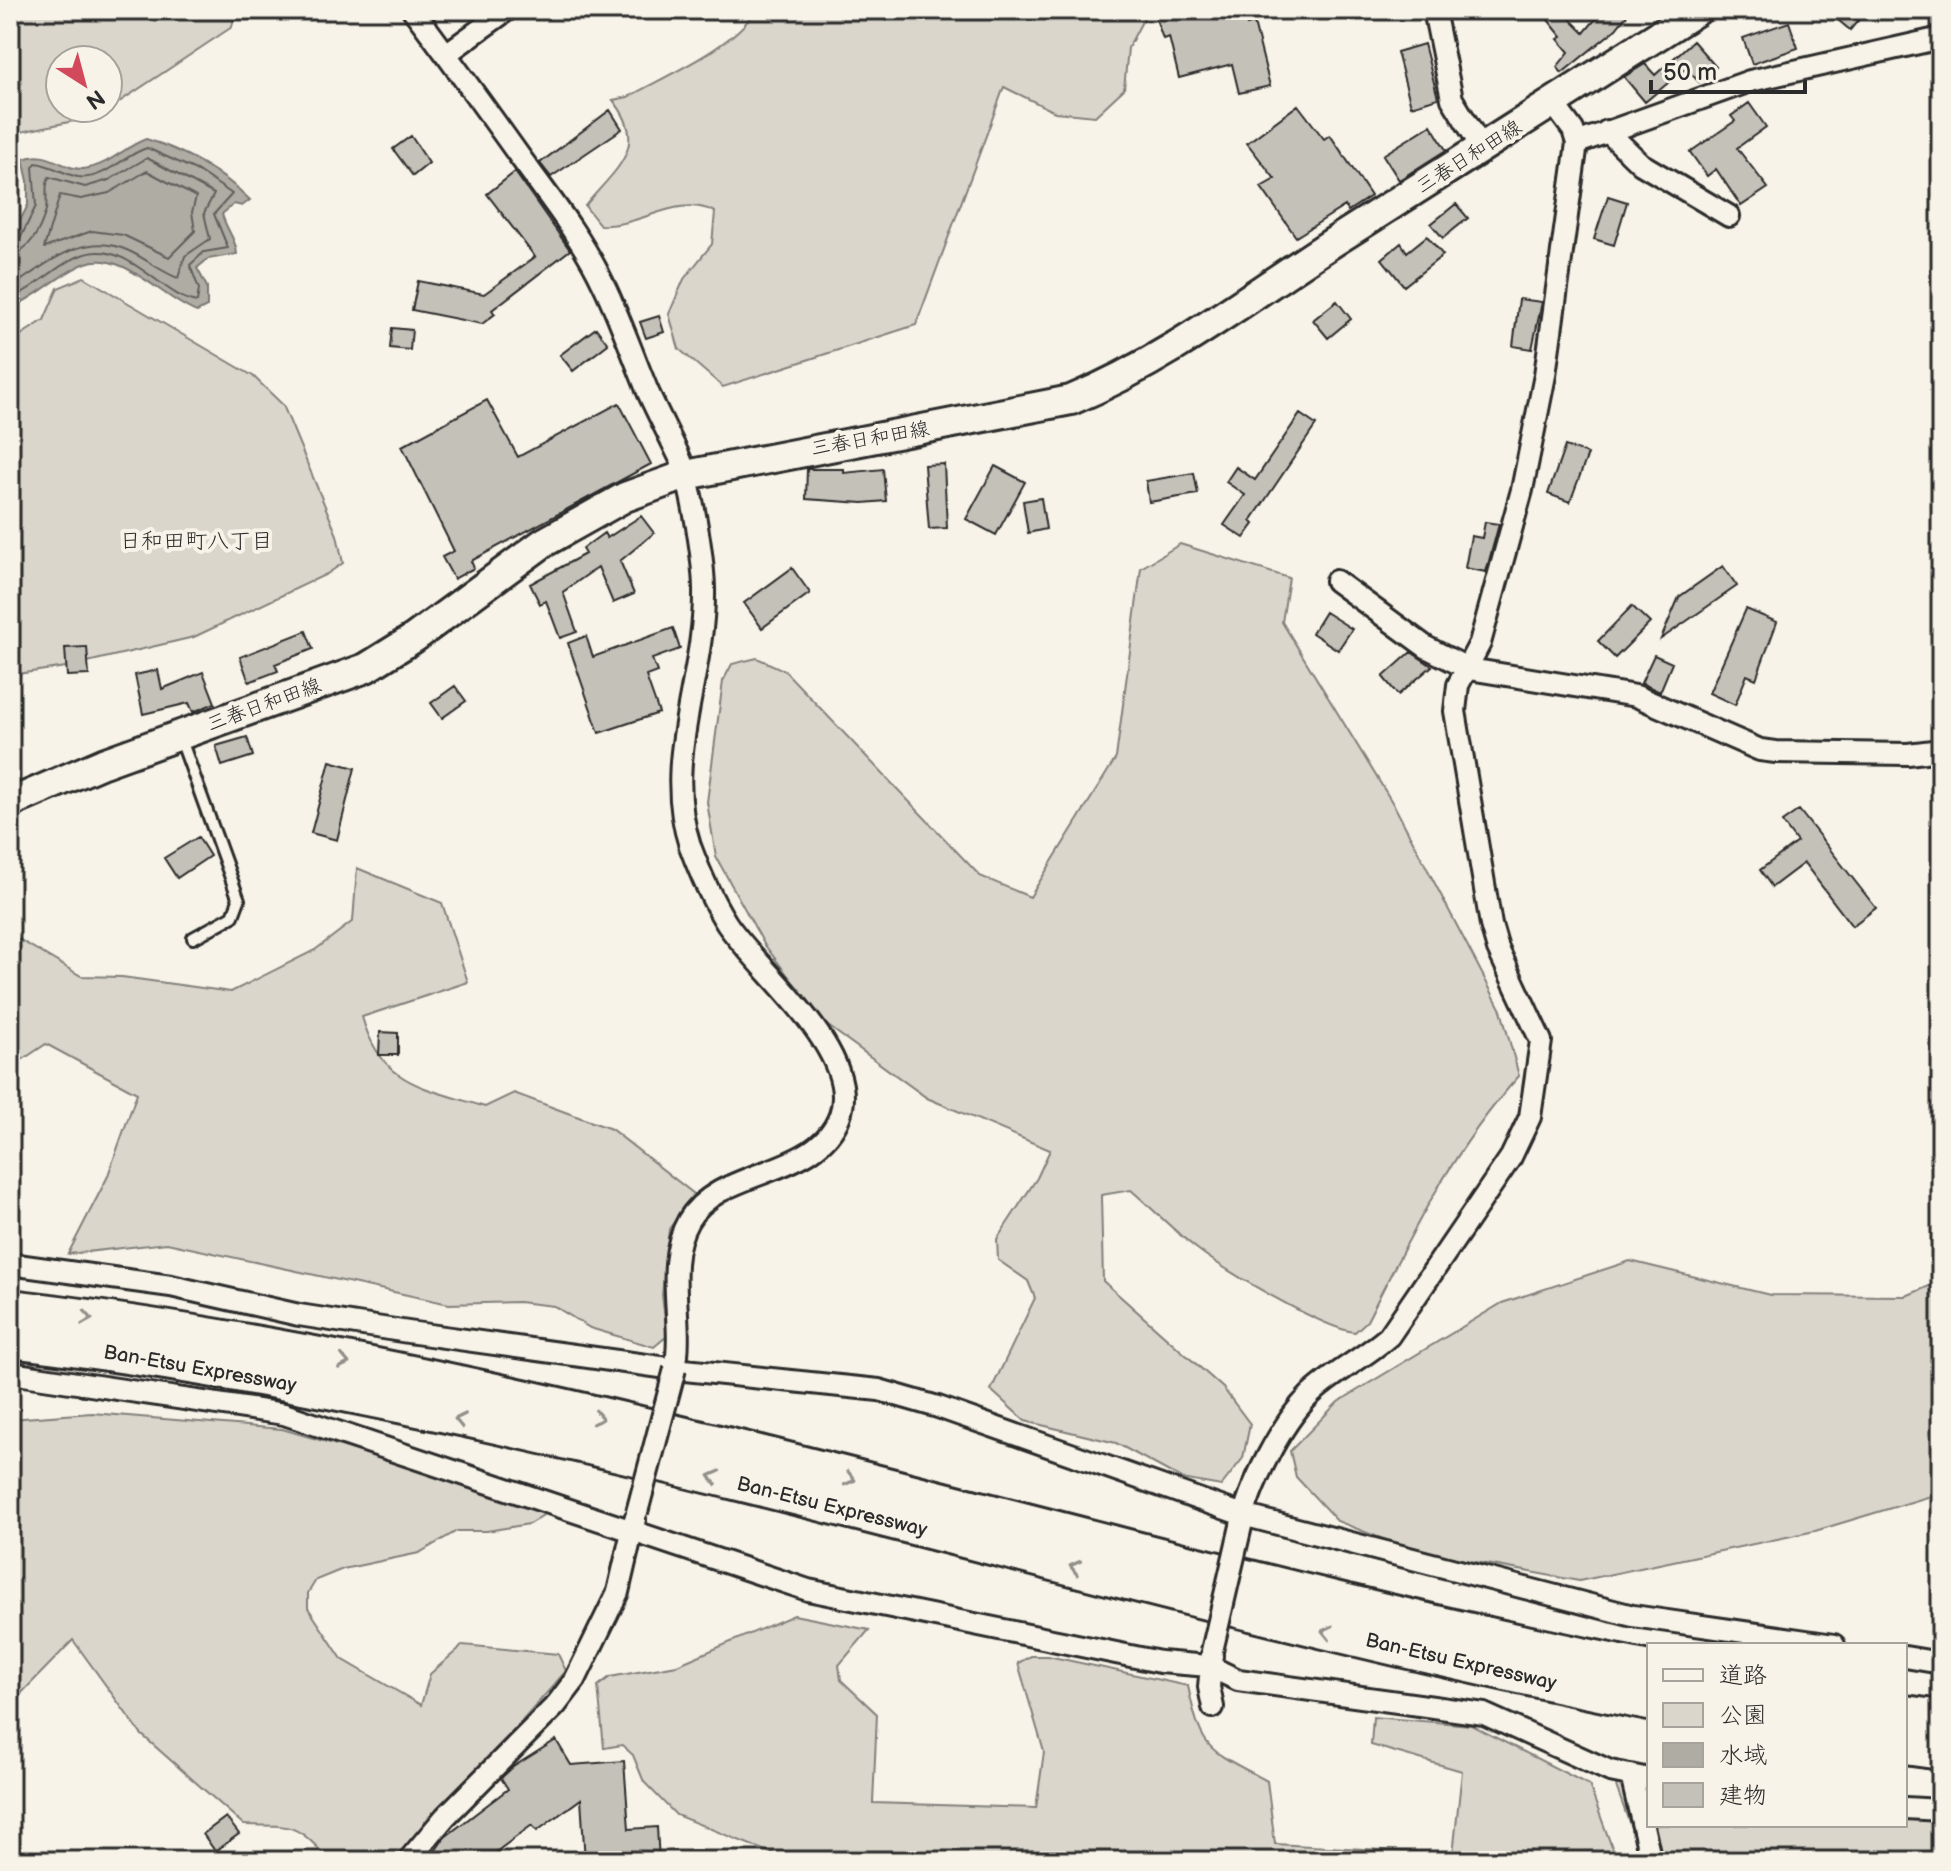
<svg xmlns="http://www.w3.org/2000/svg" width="1951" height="1871" viewBox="0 0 1951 1871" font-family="'Balsamiq Sans','Klee One',sans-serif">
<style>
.green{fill:#dad6cc;stroke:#82807c;stroke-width:2;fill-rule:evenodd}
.water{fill:#afaca4;stroke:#7a7874;stroke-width:2}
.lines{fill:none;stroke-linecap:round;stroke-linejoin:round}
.shore{stroke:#605f5b;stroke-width:2}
.building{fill:#c4c1b9;stroke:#2b2b2b;stroke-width:2}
.service-casing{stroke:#2b2b2b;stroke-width:16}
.minor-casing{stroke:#2b2b2b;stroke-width:26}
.secondary-casing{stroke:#2b2b2b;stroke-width:34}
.motorway-casing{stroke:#2b2b2b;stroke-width:42}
.service{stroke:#f7f3e8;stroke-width:10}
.minor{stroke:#f7f3e8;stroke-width:20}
.secondary{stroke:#f7f3e8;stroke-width:28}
.motorway{stroke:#f7f3e8;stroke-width:36}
.minor-bridge-casing{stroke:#2b2b2b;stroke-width:26;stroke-linecap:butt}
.minor-bridge{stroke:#f7f3e8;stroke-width:20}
.oneway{stroke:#918f8a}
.labels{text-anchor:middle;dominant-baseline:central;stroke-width:8;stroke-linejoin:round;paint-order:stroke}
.street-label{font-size:20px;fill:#2b2b2b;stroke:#f7f3e8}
.neighbourhood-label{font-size:22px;fill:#2b2b2b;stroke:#f7f3e8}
</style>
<rect width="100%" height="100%" fill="#f7f3e8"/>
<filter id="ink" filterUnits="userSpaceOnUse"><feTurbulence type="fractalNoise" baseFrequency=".0125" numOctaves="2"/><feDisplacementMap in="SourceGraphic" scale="16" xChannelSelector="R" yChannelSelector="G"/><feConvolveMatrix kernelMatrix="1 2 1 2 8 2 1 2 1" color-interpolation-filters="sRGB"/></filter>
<g filter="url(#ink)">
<path class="green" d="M10,10H236L232,27L98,116L11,134ZM108,60V108H60V60Z
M756,10H1148L1128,48L1124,89L1095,116L1055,112L1004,87L916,325L723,387L679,349L669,314L684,279L712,244L715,212C677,193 640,228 600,225L585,206C615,169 651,147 613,100L628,97C667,75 732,48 756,10Z
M84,277L253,376L283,405L337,535L343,563L327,574L194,637L66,667L10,675V342L44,320L58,288Z
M1180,544L1289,578L1282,622L1395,807L1501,1010L1519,1076C1453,1149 1411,1234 1367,1321L1355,1332C1323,1329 1224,1270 1196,1248C1173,1230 1153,1209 1131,1190L1101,1195L1103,1281L1223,1388L1250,1424L1243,1458L1221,1486L1182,1479L1116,1443L1025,1421L991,1390L1035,1298L1028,1281L998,1260L997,1239L1037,1178L1050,1150L927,1098L824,1023L764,944L716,857L707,802L723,681L732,664L757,658L784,670L980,876L1030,897L1116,758L1141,568Z
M357,868L442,903L468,982L362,1017C382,1086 424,1087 485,1107L514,1093L611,1129L694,1194L669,1229L662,1295L667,1336L654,1347L590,1328L554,1306L519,1302L449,1304L167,1243L68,1254L107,1178L137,1093L46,1044L10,1068V934L81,976L122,977L231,992L315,950L353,921Z
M1630,1261L1770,1295L1906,1296L1941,1281V1493L1815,1531L1579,1581L1411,1550L1337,1521L1296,1477L1290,1451L1338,1402L1502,1303Z
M92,1413L282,1429L554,1508L529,1524L487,1531H457L419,1553L343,1569L316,1580L308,1593V1608L342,1659L421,1705L430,1674L463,1645L558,1654L566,1671L399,1861H330C296,1823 294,1826 244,1825L141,1734L73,1640L10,1705V1419Z
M794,1615L869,1630L839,1665L841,1680L877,1714L873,1803L1036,1808L1044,1752L1018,1663L1031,1656H1048L1188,1686C1202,1754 1209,1749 1267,1781L1275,1844L1453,1854L1462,1771L1371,1745L1373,1717L1471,1725L1589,1785L1617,1861H791L676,1815L644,1782L633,1755L622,1745L604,1748L598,1686L610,1677L677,1665Z
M1612,1775L1649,1779V1825H1905V1808L1941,1812V1861H1643Z"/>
<path class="water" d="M146,139C184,150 222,172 250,200L242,206L234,204L222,214C226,230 236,238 237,254L208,259L197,268L207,287V307L197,312C165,301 122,249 86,263C58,274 37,298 10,308V240L28,205V181L23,159C50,149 61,170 83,169C107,167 124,147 146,139Z"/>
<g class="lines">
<path class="shore" d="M147,171L196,197L192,212L195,231L169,257L123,235L92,231L44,248L60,195L81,199L109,193Z
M10,244L20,239L36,206L33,167L36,163C51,165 64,174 78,177C104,181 125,154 147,148L198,171L232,194L214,214L228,248L204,252L190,265L199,289L197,302C164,298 129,241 85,254C57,263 37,288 10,299
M10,254C30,252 41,228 46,210C48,198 44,187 49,177L85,187L109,180L147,158L214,194L204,213L210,239L185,256L178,278C161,272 145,258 129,251C84,229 46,265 10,288"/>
</g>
<path class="building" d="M1153,10H1242L1247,25L1254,23L1270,86L1239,93L1232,64L1179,78L1169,37L1163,39Z
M1540,10H1561L1584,33L1603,10H1631L1616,29L1562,73L1557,67L1569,52L1558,39L1562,37Z
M1826,10H1867L1850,30Z
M1789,22L1798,48L1752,64L1743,38Z
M1693,41L1716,67L1699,82L1686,68L1645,102L1624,77L1645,64L1655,75Z
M1424,44L1438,98L1411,106L1397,52Z
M1749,103L1766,127L1737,148L1768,188L1741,206L1716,169L1707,176L1690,152L1735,121L1731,116Z
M1298,105L1324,139L1330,135L1371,196L1348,211L1345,206L1296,237L1261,187L1275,179L1247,143Z
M610,110L622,129L551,177L540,163Z
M1431,125L1446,150L1399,180L1383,155Z
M411,136L429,163L413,176L393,149Z
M515,172L570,250L492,310L495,314L482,324L412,310L418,281L484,294L535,257L487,194Z
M1608,196L1627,202L1614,245L1594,239Z
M1456,204L1468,218L1443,238L1431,224Z
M1427,236L1443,255L1404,286L1382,259L1401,243L1407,252Z
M1519,299L1542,302L1532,349L1513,346Z
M1337,301L1351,319L1328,338L1313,320Z
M659,316L664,332L646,338L640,322Z
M392,328L412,330L410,350L390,348Z
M596,328L608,344L573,371L560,355Z
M487,400L518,457L619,403L651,464L471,561L474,568L454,579L442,557L454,551L402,446Z
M1300,414L1316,425L1251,521L1254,524L1244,538L1224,525L1245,495L1226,482L1236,467L1255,480Z
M1565,446L1588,454L1570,502L1548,494Z
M944,464L947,528L929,529L924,465Z
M995,466L1025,482L996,535L966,519Z
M807,469H844V473L883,469L886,501L863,503L806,499Z
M1194,473L1198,494L1149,502L1146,481Z
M1041,498L1046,529L1028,533L1023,501Z
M641,516L654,533L620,561L634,594L613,603L598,567L563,592L577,632L560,638L546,601L540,604L530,584L585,554L582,549L604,533L607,538Z
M1485,522L1499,524L1486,572L1465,568L1471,536L1482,538Z
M1723,566L1737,586L1661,639L1679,597Z
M792,568L810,593L762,628L744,603Z
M1632,606L1650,623L1615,658L1598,641Z
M1746,609L1777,622L1756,679L1747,675L1735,705L1709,693Z
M1325,612L1352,629L1338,650L1312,633Z
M673,628L680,649L652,659L657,672L646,676L659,713L599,733L568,643L586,636L593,657Z
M306,631L313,649L275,664L278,671L249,682L240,657Z
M87,647L89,675L67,676L65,648Z
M1411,652L1432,666L1398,695L1383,677Z
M1654,655L1672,663L1660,692L1641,683Z
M158,670L162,689L203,672L215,703L193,712L189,703L143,714L135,675Z
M455,686L466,701L442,718L431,703Z
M247,737L253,756L222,766L216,746Z
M330,761L355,768L337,840L311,833Z
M1799,810L1876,908L1852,926L1804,863L1772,887L1760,870L1797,842L1782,822Z
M198,837L210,856L177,878L164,858Z
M380,1032L398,1033V1055H379Z
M556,1740L571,1765L624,1761L629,1829L657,1827L659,1861H585L581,1799L537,1831L532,1825L484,1861H428L445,1837L508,1789L501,1778L513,1767Z
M226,1817L239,1834L215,1851L203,1834Z"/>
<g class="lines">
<defs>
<path id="service" d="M180,737L239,900L233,916L193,938"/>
<path id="minor" d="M413,10C450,59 485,108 520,157C549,197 582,238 603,283C620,318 633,356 648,392C658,414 669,435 679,456C692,485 703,556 704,588C706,677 661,758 690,846C700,873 711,899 727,924C759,971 862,1053 840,1115C817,1179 720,1166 688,1221C663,1265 685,1321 675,1369
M1434,10L1452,99L1482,148
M446,54L507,10
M1607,131L1641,164L1729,216
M1577,143L1750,81L1941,38
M1336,581L1426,647L1469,669L1636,696L1760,750L1776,752L1908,754L1941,750
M10,1264L171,1286L299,1315L408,1332L675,1369L879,1390L938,1407L1243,1515L1633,1616L1834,1645
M10,1373L284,1414L808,1590L1160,1662L1209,1666L1238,1680L1484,1714L1610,1771L1649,1779
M1241,1526C1249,1486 1281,1424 1310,1395C1334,1372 1364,1358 1389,1336L1511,1157L1530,1117L1541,1041L1498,949L1491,925L1455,711L1458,685L1480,643L1522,490L1545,375L1577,143L1573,130L1553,103
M1212,1655L1209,1687L1213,1707
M1905,1657L1941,1663
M1631,1775L1651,1861
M1905,1808L1941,1810
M408,1861L445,1817L556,1705L575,1680L618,1592L635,1519"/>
<path id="secondary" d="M10,803L103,763L366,668L414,638L543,543L625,497L686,475L1071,400C1169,359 1247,298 1335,241C1456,164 1577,87 1698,10"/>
<path id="motorway" d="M10,1308C567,1373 1101,1561 1649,1670
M10,1339C567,1407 1101,1594 1649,1702
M1905,1714L1941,1719
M1905,1746L1941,1751"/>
</defs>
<use href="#service" class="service-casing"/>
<use href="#minor" class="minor-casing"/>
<use href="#secondary" class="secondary-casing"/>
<use href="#motorway" class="motorway-casing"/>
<use href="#service" class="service"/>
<use href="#minor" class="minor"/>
<use href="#secondary" class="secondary"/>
<use href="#motorway" class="motorway"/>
<defs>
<path id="minor-bridge" d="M637,1512L675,1369
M1212,1651L1241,1526"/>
</defs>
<use href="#minor-bridge" class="minor-bridge-casing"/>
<use href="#minor-bridge" class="minor-bridge"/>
</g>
<defs><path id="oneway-chevron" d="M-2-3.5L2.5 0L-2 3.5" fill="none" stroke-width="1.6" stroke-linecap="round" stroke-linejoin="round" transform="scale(2)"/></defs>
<g class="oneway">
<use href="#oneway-chevron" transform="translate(87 1318) rotate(9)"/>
<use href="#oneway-chevron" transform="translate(344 1362) rotate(12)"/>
<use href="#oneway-chevron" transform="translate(598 1418) rotate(13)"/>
<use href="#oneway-chevron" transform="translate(460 1420) rotate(-168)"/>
<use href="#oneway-chevron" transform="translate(714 1477) rotate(-166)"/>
<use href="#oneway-chevron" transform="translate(850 1479) rotate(14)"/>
<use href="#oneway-chevron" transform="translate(1075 1567) rotate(-166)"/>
<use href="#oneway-chevron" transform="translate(1327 1632) rotate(-167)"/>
</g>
</g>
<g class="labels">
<g class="street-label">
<text transform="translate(1469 157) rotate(-32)">三春日和田線</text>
<text transform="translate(870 439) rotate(-10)">三春日和田線</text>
<text transform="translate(264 705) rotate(-20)">三春日和田線</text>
<text transform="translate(200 1369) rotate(10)">Ban-Etsu Expressway</text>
<text transform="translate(832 1507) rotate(14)">Ban-Etsu Expressway</text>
<text transform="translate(1461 1662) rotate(13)">Ban-Etsu Expressway</text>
</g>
<g class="neighbourhood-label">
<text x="196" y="541">日和田町八丁目</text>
</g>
</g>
<rect width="1951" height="1871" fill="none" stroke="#f7f3e8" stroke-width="40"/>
<rect x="20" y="20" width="1911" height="1831" fill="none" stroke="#2b2b2b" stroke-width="3" filter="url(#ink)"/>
<rect x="1647" y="1643" width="260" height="184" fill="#f7f3e8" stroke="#a5a39c" stroke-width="2"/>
<rect x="1663" y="1669" width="40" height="12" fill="#f7f3e8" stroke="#a5a39c" stroke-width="2"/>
<text x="1719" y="1683" font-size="24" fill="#2b2b2b">道路</text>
<rect x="1663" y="1703" width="40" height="24" fill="#dad6cc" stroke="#a5a39c" stroke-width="2"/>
<text x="1719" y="1723" font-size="24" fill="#2b2b2b">公園</text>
<rect x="1663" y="1743" width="40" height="24" fill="#afaca4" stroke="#a5a39c" stroke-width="2"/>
<text x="1719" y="1763" font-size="24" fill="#2b2b2b">水域</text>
<rect x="1663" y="1783" width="40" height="24" fill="#c4c1b9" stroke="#a5a39c" stroke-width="2"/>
<text x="1719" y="1803" font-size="24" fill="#2b2b2b">建物</text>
<g transform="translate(84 84) rotate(144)"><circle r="38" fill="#f7f3e8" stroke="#a5a39c" stroke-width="2"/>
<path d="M0-6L14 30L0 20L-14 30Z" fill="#d1495b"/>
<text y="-12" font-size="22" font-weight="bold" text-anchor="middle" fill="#2b2b2b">N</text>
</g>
<path d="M1651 80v12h154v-12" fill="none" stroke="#2b2b2b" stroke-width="4"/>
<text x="1663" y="80" font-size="24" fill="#2b2b2b" stroke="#f7f3e8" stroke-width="6" paint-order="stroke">50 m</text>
</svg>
